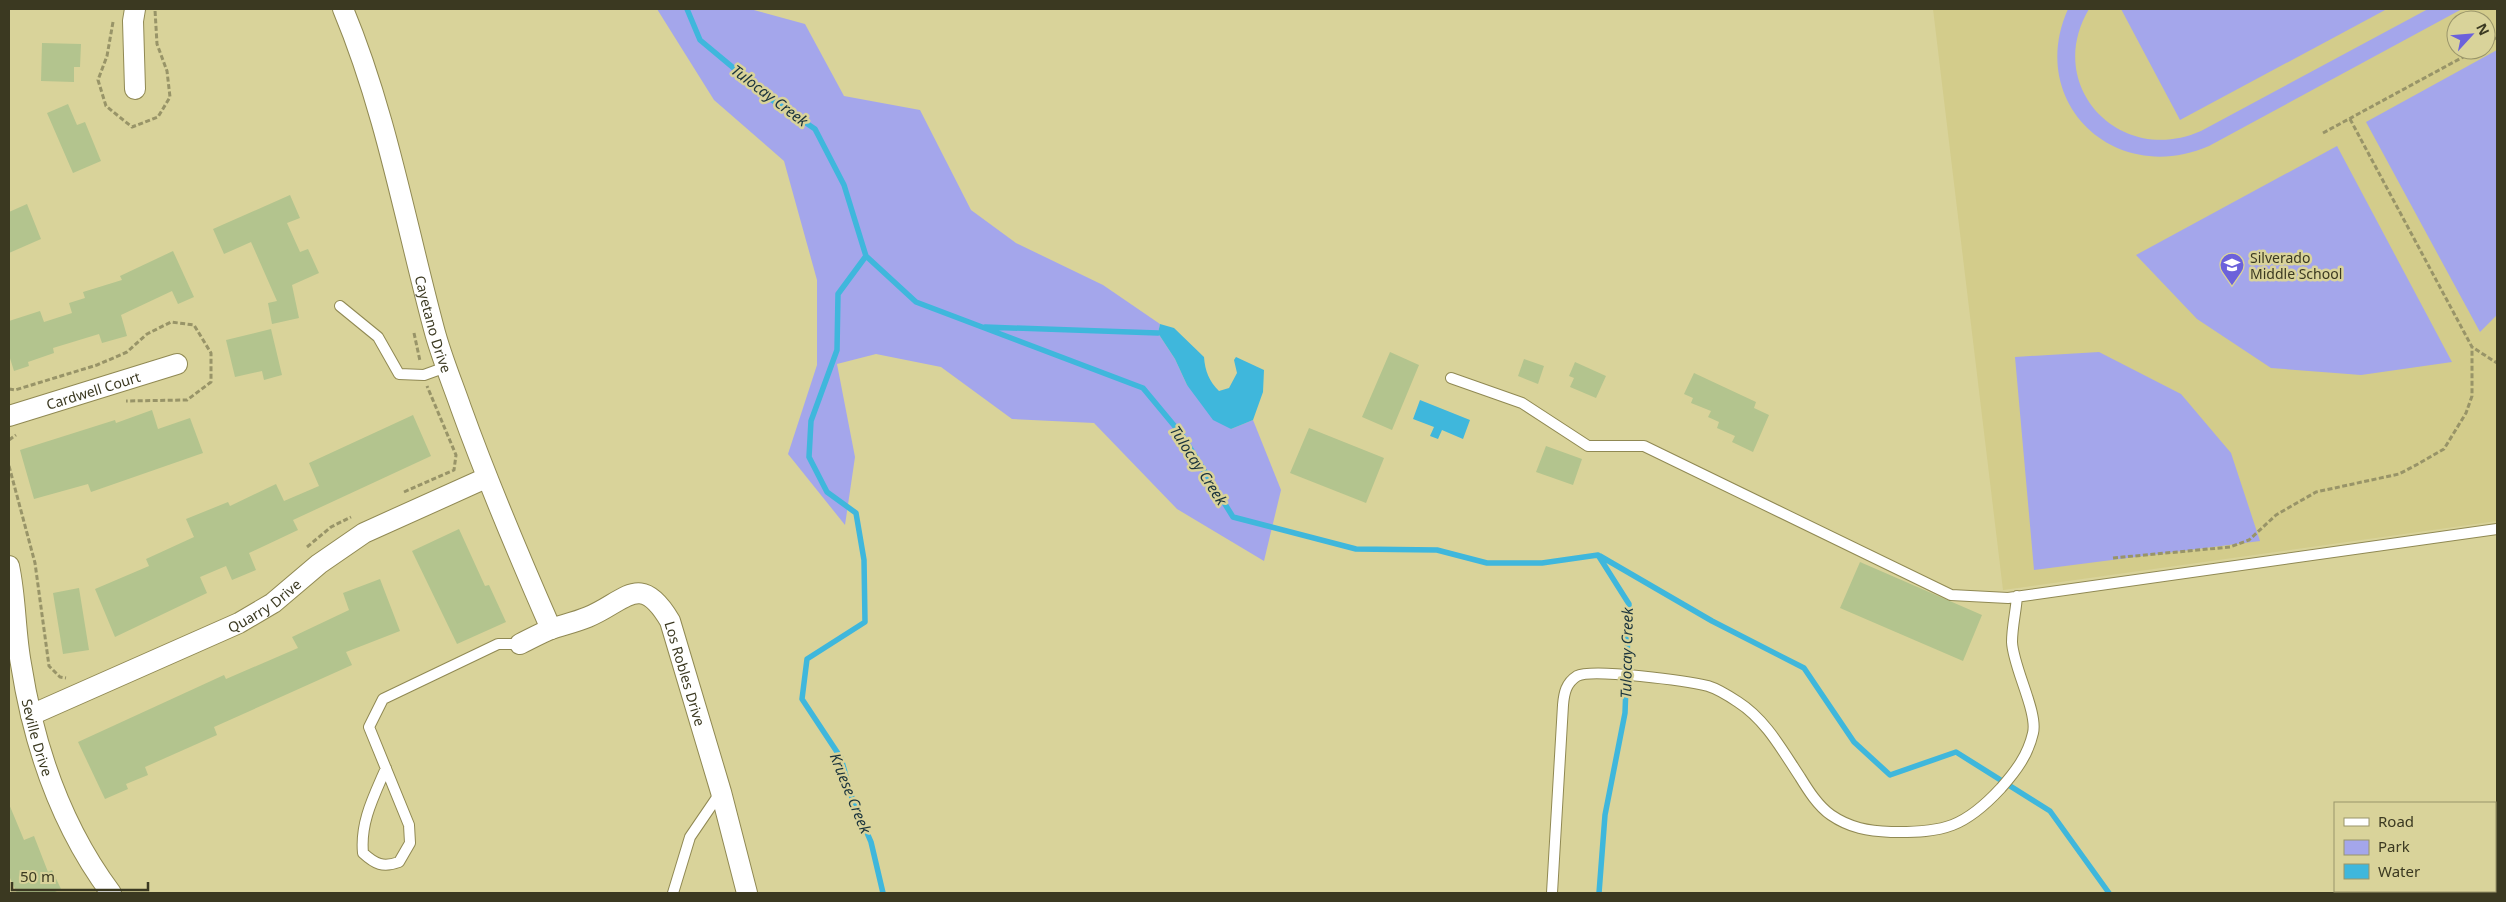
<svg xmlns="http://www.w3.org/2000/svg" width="2506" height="902" viewBox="0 0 2506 902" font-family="'Noto Sans',sans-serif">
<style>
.built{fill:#d3cc8b;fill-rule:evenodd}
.green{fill:#a4a6eb}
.water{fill:#3fb7dc}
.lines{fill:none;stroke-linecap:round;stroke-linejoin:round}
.stream{stroke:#3fb7dc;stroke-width:5.5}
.building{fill:#b3c48e}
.service-casing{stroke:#908953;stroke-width:12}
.minor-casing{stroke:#908953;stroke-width:22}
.path{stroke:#989468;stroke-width:3;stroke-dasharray:5 2.5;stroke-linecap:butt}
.service{stroke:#fff;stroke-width:10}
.minor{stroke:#fff;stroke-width:20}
.labels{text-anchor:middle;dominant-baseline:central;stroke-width:5;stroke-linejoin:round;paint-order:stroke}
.poi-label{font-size:14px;fill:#3b3921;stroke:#d9d39a;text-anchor:start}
.street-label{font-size:14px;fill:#3b3921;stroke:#d9d39a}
.water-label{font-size:15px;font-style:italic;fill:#1a333c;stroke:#d9d39a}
</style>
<rect width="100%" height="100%" fill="#d9d39a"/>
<path class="built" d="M1933,9H2497V521L2003,590ZM2456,20H2486V50H2456Z"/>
<path class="green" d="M657,9H750L805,24L844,96L920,110L971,210L1016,243L1103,285L1160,324L1158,333L1175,359L1187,385L1231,429L1253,420L1281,490L1264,561L1177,509L1094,423L1012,419L941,367L876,354L837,364L855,457L845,525L788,454L817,365V280L784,161L714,100Z
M2068,9H2089C2043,86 2120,167 2201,131L2428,9H2462L2209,146C2115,187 2026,103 2068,9Z
M2121,9H2387L2180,120Z
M2497,50V315L2480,332L2366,122Z
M2337,146L2452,362L2361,375L2271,368L2197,319L2136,255Z
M2099,352L2181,394L2231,453L2260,541L2034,570L2015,357Z"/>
<path class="water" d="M1160,324L1174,328L1204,357C1205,371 1209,381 1219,391L1229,388L1237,373L1234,360L1236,357L1264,370L1263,392L1253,420L1231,429L1213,420L1187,385L1175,359L1158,333Z
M1420,400L1470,420L1463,439L1442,430L1438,439L1430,436L1434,427L1413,419Z"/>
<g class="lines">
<path class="stream" d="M687,9L700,40L772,100L815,129L844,185L866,256L916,302L1143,388L1182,435L1233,517L1356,549L1437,550L1487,563H1542L1598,555L1629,604L1625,713L1605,815L1599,893
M866,256L838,294L837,350L811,421L809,457L827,492L856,513L864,560L865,622L807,659L802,699L841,758L852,798L871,842L883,893
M985,327L1158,333
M1600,556L1712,621L1804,668L1854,742L1890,775L1956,752L2050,811L2109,893"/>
</g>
<path class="building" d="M42,43L81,44L80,67H74V82L41,81Z
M68,104L77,125L85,122L101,161L73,173L47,113Z
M290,195L300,218L287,223L300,252L308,249L319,273L292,285L299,318L272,324L268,303L277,301L251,242L224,254L213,229Z
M27,204L41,239L9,253V212Z
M173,251L194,297L178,304L172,291L121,315L127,336L102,343L99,334L53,348L54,353L28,362L29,366L14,371L9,355V321L40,311L44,322L72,313L69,303L85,298L83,292L122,280L120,276Z
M271,329L282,375L264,380L262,371L235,377L226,340Z
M1390,352L1419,365L1392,430L1362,417Z
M1524,359L1544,366L1538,384L1518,376Z
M1575,362L1606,376L1596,398L1570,387L1574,378L1569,376Z
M1694,373L1756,402L1754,408L1769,415L1753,452L1732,442L1735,436L1717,428L1719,422L1708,417L1711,411L1691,403L1693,398L1684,394Z
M152,410L158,429L190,418L203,453L91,492L88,484L34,499L20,450L115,420L116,423Z
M413,415L431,456L293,520L298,530L249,553L256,570L232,580L226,566L200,577L207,593L115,637L95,589L149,566L146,559L194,537L186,519L228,502L230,506L276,484L284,501L319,486L309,463Z
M1309,428L1384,458L1366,503L1290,473Z
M1546,446L1582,459L1573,485L1536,472Z
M459,529L485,586L489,585L506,622L457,644L412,551Z
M1860,562L1982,615L1963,661L1840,608Z
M380,579L400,631L346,652L352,665L214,727L217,735L145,767L148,775L126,784L128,789L105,799L78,742L224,675L226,679L298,648L292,637L349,610L343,593Z
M79,588L89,650L63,654L53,593Z
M9,804L24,840L34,836L48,872L52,870L61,889L53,893H17L9,876Z"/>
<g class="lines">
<defs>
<path id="service" d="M340,306L378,337L399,374L424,375L446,367
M1451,378L1522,403L1588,446H1644L1951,595L2008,598L2497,529
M386,768C374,796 360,822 363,853C375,864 383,868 399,862L410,843L409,825L369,727L383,699L498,644H520
M673,893L690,837L720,793
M1552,893L1563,705C1564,693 1566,683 1577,676C1592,668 1688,681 1708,686C1718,689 1729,696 1738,702C1766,720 1782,750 1800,777C1808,790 1818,806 1831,815C1850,828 1868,831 1891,832C1944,833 1965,827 2001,788C2016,771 2028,755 2033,733C2038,712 2013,667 2012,642C2012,627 2016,611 2017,596"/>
<g id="minor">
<path d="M135,9L133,21L135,89"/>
<path id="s1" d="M343,9C386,112 405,221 434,329C441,356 452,382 461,408C488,483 519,556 551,629"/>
<path id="s2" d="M9,416L177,364"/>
<path id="s3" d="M9,566C16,598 15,632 21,664C34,747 61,826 111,893"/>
<path id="s4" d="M520,644C530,639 541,633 551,629C563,625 576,622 588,617C625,602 640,570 670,621L721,792L747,893"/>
<path id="s5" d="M31,715L239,623L273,603L319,564L364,533L486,478"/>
</g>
</defs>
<use href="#service" class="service-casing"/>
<use href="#minor" class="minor-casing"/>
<path class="path" d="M113,22L107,56L98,80L106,106L132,127L158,117L170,97L167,71L157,44L155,10
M2486,45L2497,37
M2350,119L2472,347L2497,363
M2323,133L2476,50
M414,333L420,361
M9,389L15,390L97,365L127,352L147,334L171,322L194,325L211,353V382L187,400L126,401
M9,440L16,435
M9,466L35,563L49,666L60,677L66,678
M404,492L454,470L456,455L427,386
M307,547L331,527L351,517
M2113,558L2230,547L2249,540L2276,515L2316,492L2399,474L2418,464L2444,449L2466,413L2472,396V347"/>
<use href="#service" class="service"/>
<use href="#minor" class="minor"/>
</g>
<defs>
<symbol id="school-pin" viewBox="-11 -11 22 30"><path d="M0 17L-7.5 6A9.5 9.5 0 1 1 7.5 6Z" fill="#6b61db" stroke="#d9d39a"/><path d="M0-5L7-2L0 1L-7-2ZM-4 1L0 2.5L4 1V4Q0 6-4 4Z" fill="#fff"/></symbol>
</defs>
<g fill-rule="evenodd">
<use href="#school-pin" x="2218" y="251" width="28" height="38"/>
</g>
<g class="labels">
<g class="poi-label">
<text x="2250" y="257">Silverado<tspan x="2250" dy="16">Middle School</tspan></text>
</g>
<g class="street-label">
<text stroke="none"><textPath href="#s1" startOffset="328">Cayetano Drive</textPath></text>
<text stroke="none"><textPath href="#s2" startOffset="88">Cardwell Court</textPath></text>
<text stroke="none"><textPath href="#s5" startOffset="258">Quarry Drive</textPath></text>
<text stroke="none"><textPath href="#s4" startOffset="228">Los Robles Drive</textPath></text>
<text stroke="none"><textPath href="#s3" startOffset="174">Seville Drive</textPath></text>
</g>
<g class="water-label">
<text transform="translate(770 95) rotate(37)">Tulocay Creek</text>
<text transform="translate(1199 465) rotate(57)">Tulocay Creek</text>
<text transform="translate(1626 653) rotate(-89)">Tulocay Creek</text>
<text transform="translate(851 793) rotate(68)">Kruese Creek</text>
</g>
</g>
<rect width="2506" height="902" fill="none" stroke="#3b3921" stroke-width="20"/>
<rect x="2334" y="802" width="162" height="90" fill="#d9d39a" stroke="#9a956a"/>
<rect x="2344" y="818" width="25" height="8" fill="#ffffff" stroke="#9a956a"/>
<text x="2378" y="827" font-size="15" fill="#3b3921">Road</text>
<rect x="2344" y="840" width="25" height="15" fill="#a4a6eb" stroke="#9a956a"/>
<text x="2378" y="852" font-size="15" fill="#3b3921">Park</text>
<rect x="2344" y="864" width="25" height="15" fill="#3fb7dc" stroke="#9a956a"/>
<text x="2378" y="877" font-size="15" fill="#3b3921">Water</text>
<g transform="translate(2471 35) rotate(64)"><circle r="24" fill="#d9d39a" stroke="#9a956a"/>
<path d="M0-4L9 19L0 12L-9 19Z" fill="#6b61db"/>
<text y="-8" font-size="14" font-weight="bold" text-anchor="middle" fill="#3b3921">N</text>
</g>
<path d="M12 882v8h136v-8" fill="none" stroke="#3b3921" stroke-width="2.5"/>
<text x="20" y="882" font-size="15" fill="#3b3921" stroke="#d9d39a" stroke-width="4" paint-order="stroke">50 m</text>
</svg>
